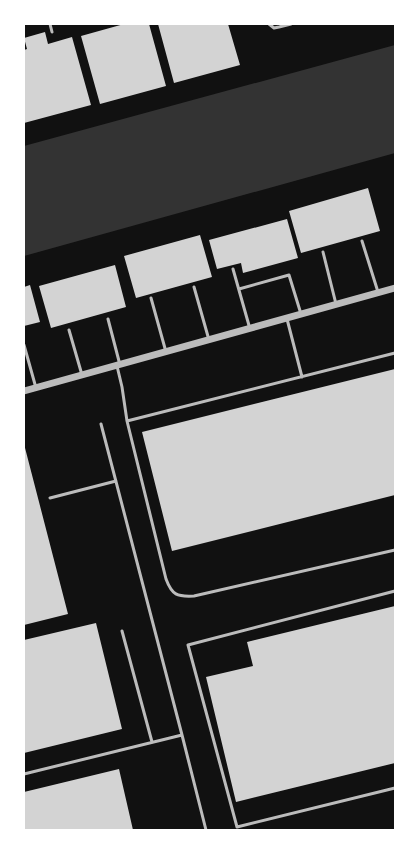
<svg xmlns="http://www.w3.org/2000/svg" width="419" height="854" viewBox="0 0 419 854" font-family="Jost,sans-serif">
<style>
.water{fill:#333}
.building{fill:#d3d3d3}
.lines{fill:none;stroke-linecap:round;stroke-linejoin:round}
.service{stroke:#bcbcbc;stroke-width:3}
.tertiary{stroke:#bcbcbc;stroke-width:7}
</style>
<rect width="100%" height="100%" fill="#111"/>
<path class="water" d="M395,45V153L24,256V146Z"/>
<path class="building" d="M124,24H149L166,86L100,104L81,36Z
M158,24H228L240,65L174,83Z
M45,32L48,44L72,37L91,105L24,123V50L27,49L24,38Z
M368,188L380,231L301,253L289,211Z
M287,219L298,258L243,273L241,263L217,269L209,240Z
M200,235L212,277L136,298L124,256Z
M115,265L126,307L51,328L39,286Z
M30,285L40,322L24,326V287Z
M395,369V495L172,551L142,432Z
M24,444L68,614L24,625Z
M395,606V763L236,802L206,677L253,666L247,642Z
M96,623L122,729L24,753V640Z
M119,769L133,830H24V792Z"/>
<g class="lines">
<path class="service" d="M50,24L52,32
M269,24L274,28L279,27L291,24
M362,241L378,292
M323,252L336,304
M233,269L250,329
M194,287L209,340
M239,289L289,275L301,314
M151,298L166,352
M108,319L120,365
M287,319L302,377
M69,330L82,375
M24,345L36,388
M117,366L122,387L127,421L166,579C172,595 177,597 194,596L395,550
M127,421L395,353
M101,424L182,735L206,830
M50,498L116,481
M395,591L188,645L237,827L395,788
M122,631L152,742
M24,774L182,735"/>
<path class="tertiary" d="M24,391L395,288"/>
</g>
<rect width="419" height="854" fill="none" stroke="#ffffff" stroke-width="50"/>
</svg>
